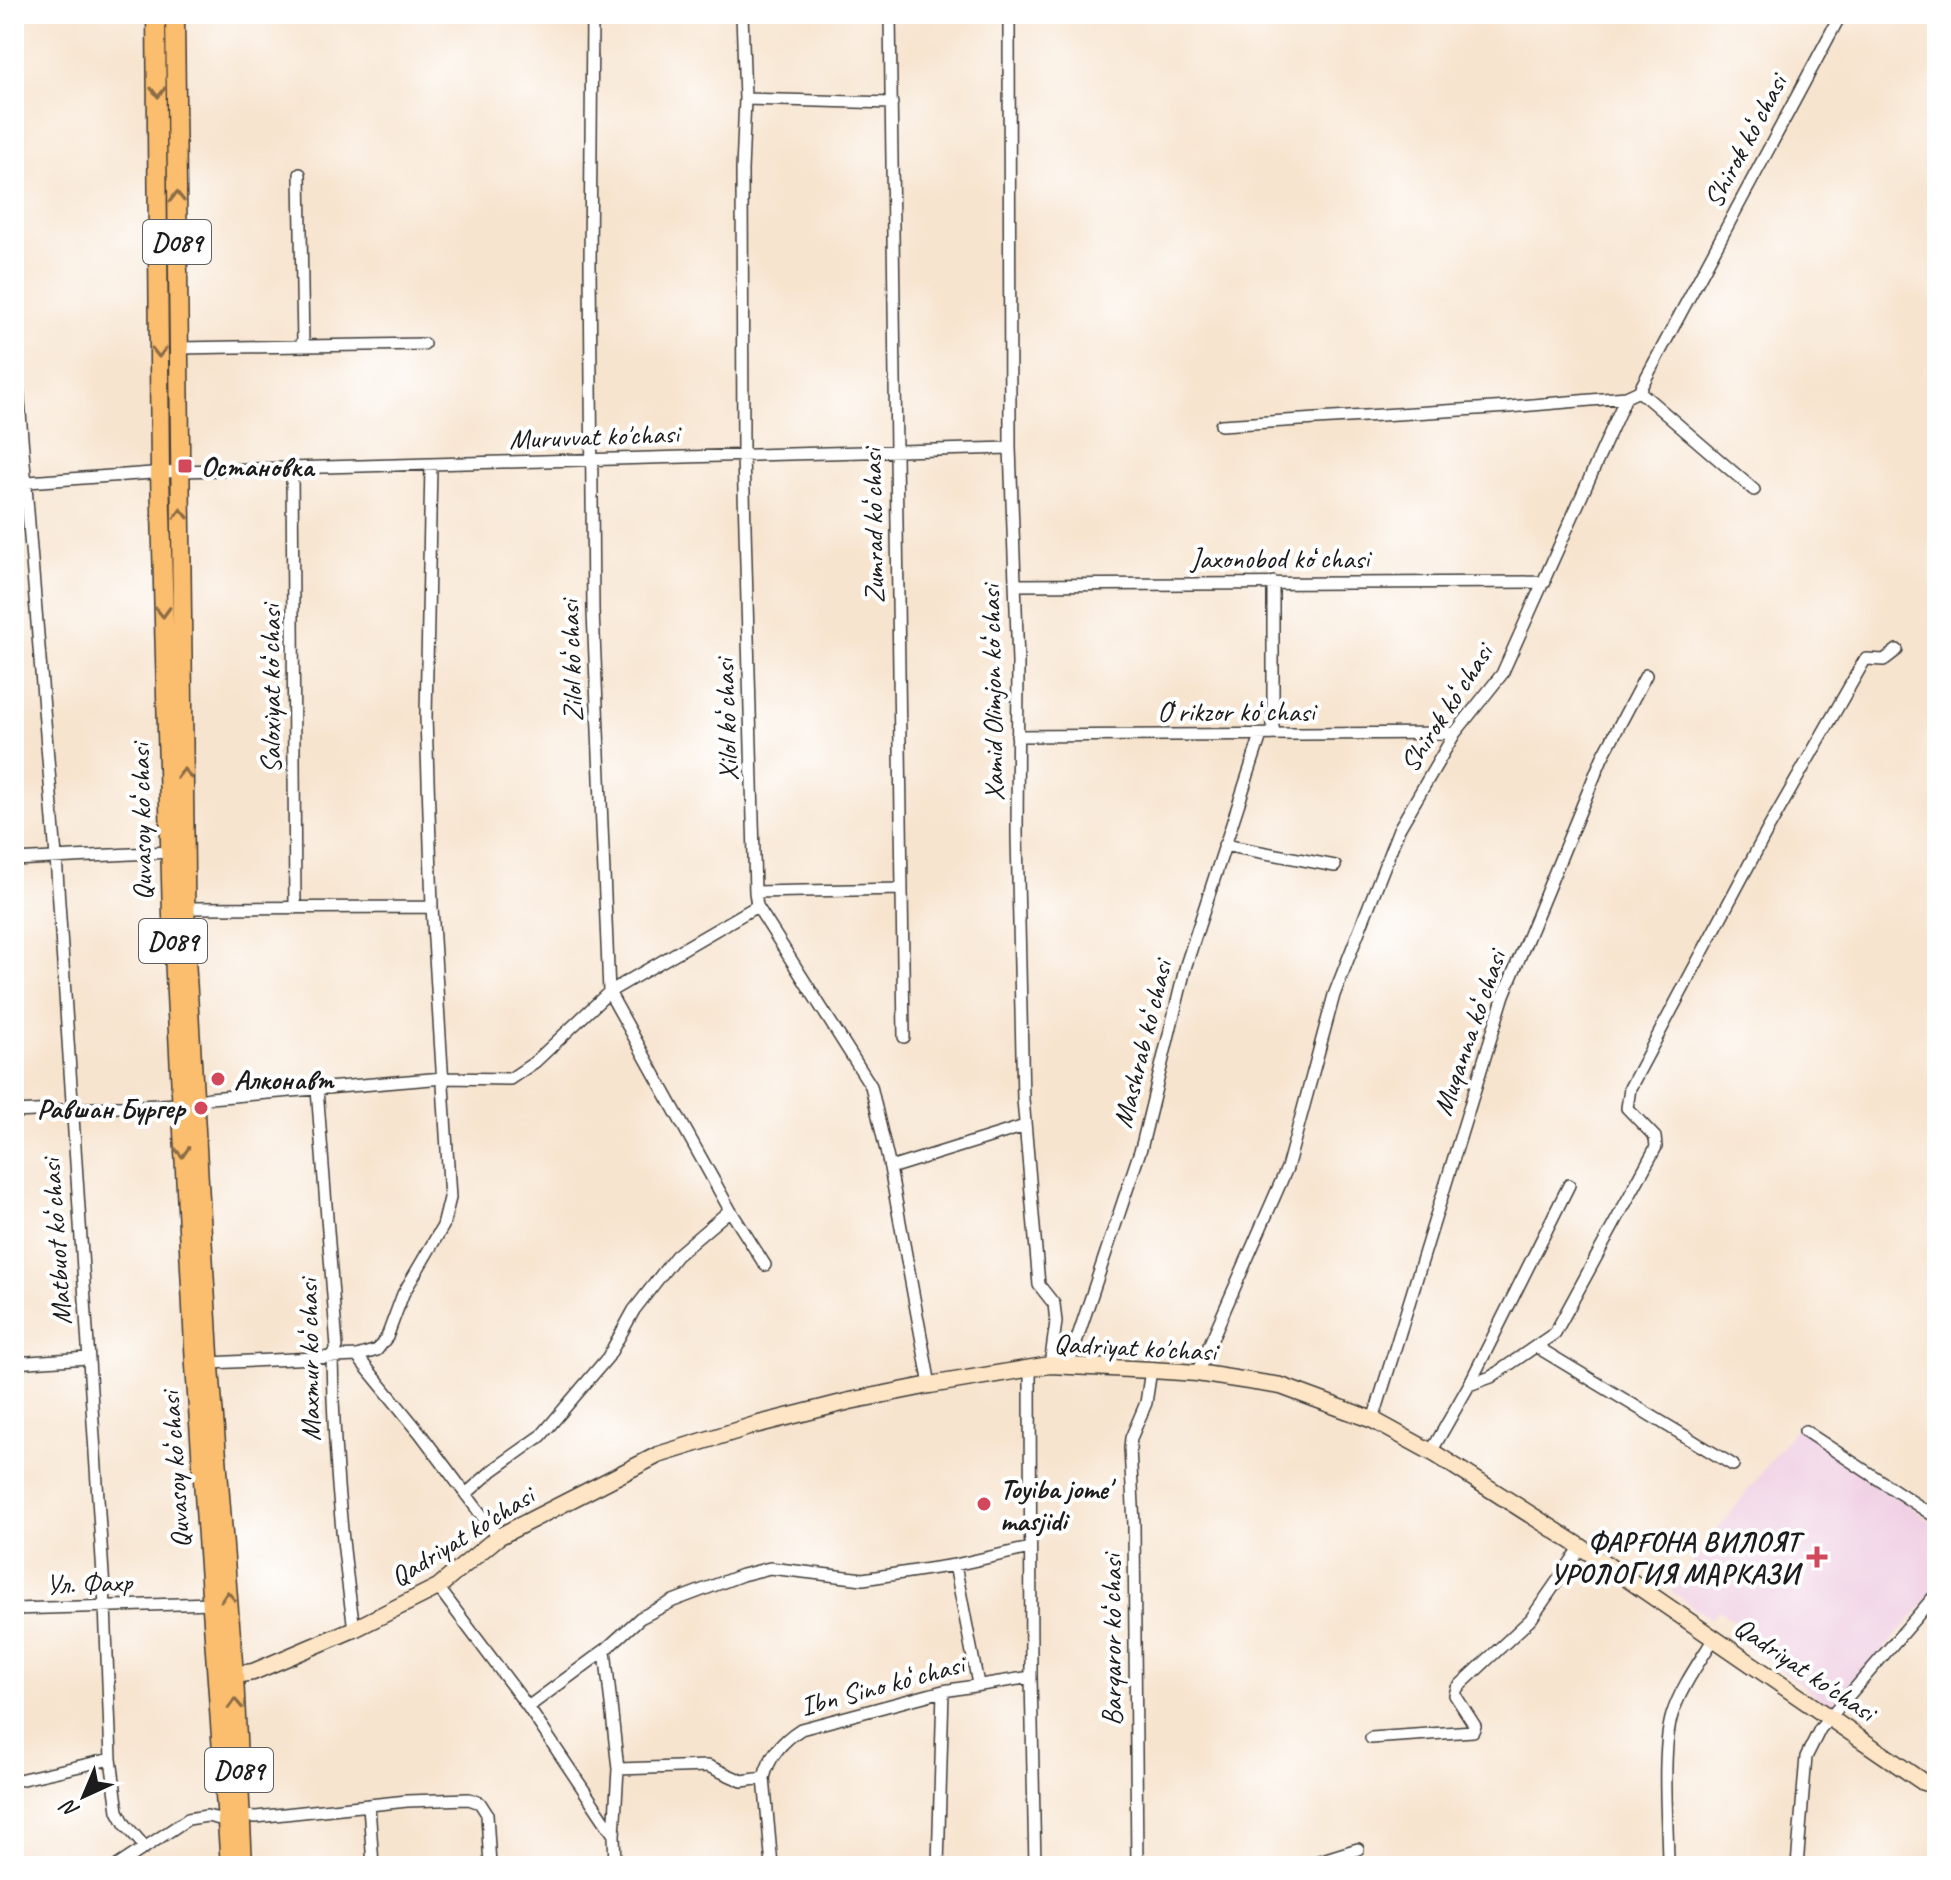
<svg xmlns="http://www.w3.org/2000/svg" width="1951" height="1880" viewBox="0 0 1951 1880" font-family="Caveat,sans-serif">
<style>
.built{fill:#f0d0e4}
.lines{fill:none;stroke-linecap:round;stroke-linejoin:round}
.street-casing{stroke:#3d3a37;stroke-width:14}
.secondary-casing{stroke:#3d3a37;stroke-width:19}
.primary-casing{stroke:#3d3a37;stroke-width:21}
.street{stroke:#fff;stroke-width:11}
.secondary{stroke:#fde5c5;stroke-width:16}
.primary{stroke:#fbbd6e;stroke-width:18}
.oneway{stroke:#8c6c45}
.poi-dot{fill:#d1495b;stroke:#fff;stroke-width:3}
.labels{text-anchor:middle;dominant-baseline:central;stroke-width:8;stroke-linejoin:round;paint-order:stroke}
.shield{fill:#fff;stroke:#606060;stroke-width:2}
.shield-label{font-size:26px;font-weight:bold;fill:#1c1c1c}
.street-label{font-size:28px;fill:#1c1c1c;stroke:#fff}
.poi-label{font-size:28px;font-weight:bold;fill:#1c1c1c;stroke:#fff;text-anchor:start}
</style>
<rect width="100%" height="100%" fill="#fff"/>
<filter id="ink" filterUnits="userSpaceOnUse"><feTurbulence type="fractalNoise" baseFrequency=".0125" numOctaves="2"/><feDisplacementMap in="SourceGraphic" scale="16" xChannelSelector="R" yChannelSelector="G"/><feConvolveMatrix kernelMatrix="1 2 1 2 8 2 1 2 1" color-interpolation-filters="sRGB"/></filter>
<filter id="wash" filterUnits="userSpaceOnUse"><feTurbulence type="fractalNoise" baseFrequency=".006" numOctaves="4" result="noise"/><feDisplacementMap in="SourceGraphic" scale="32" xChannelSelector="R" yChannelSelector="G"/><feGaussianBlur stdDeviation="1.8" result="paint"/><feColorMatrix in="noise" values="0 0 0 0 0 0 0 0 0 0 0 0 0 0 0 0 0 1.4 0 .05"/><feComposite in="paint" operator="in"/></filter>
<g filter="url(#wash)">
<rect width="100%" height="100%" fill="#f7e4cf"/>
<path class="built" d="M1800,1422L1937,1526V1589L1833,1708L1733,1635L1740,1625L1721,1612L1718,1610L1711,1619L1671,1591Z"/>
</g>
<g filter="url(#ink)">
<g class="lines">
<defs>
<path id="street" d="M592,14L590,266L593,611L609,992L730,1210L765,1265
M742,14L745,99L742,170L743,455L755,892L757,906L871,1086L890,1168L930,1385
M890,14L904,1037
M1009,14L1010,448L1018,662L1017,834L1023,1099L1039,1285L1054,1304L1056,1322L1050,1365
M745,99L892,103
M300,174L303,344
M14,339L56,857L105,1605L111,1759L118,1811L125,1824L144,1846
M178,348L424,344
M1639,391L1754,490
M1221,425L1509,407L1626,397
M292,469L295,908
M14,483L180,471L1010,448
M1273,582V734
M1015,585L1545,582
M1017,736L1455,733
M1224,845L1335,866
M14,860L170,852
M755,892L902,889
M185,908L432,907
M317,1089L337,1347L332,1355C333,1448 341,1538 354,1629
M14,1112L180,1104L210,1098L443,1078L510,1079L535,1062L609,992L757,906
M890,1168L1025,1126
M1537,1347L1733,1465
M357,1356L420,1433L498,1537
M14,1363L88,1358
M210,1363L357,1356L377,1350L387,1337L403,1294L443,1226L450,1198L432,907L426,717L431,465
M1068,1366L1142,1145L1186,965L1261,735
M1030,1368L1031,1677L1035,1866
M1197,1373L1287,1168L1334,995L1399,829L1455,733L1502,674L1626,397L1639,391L1841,14
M1469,1385L1569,1185
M1373,1420L1504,995L1602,758L1646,675
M1805,1431L1937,1518
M1431,1452L1469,1385L1491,1377L1555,1333L1656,1147L1655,1137L1627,1108L1630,1088L1767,831L1863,663L1866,659L1884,660L1897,650
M466,1494L493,1470L541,1436L608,1357L634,1310L676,1256L730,1210
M955,1565L978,1684
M438,1587L528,1707L614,1835L615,1866
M14,1609L213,1603
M605,1650L618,1769L708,1766L742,1781L764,1778
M528,1707L605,1650L640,1618L673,1601L742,1575L770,1568L863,1579L955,1565L1030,1548
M1371,1738L1473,1731L1475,1726L1455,1695L1457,1688L1531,1619L1581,1547
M14,1781L111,1759
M369,1805L373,1866
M614,1835L618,1769
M117,1866L188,1819L207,1816L228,1821L242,1816L256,1817L407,1801L469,1799L480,1803L487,1814L490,1866
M772,1866L764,1778C769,1756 782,1741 801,1729L943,1691L1031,1677
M938,1866L943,1691
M1137,1866L1134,1525L1130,1448L1131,1438L1146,1403L1151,1370
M1303,1866L1358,1849
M1668,1866C1668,1826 1661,1751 1672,1715C1681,1687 1699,1663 1714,1638
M1797,1866L1806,1757L1820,1729L1937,1593"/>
<path id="secondary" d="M234,1675L253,1672L354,1629L438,1587L498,1537L658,1455L755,1425L850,1401L930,1385L1050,1365L1151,1370L1197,1373L1281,1386L1373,1420L1437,1455L1581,1547L1923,1782L1937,1784"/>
<path id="primary" d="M156,14L160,474L172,916L195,1366L230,1866
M175,14L186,958L209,1354L234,1675L243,1866"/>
</defs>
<use href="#street" class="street-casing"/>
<use href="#secondary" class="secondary-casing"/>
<use href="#primary" class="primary-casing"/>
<use href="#street" class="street"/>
<use href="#secondary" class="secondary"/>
<use href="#primary" class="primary"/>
</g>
<defs><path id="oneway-chevron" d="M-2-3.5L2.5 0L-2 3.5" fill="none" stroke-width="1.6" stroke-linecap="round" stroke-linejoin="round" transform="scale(2)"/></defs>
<g class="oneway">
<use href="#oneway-chevron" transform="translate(158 92) rotate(89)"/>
<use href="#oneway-chevron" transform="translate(177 197) rotate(-91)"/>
<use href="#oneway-chevron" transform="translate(159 352) rotate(90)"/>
<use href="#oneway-chevron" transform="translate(181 514) rotate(-91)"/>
<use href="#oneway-chevron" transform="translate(163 612) rotate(88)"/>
<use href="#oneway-chevron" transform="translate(184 774) rotate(-91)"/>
<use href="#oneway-chevron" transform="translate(182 1152) rotate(87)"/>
<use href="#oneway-chevron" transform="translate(228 1597) rotate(-94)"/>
<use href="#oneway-chevron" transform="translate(235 1704) rotate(-93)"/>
</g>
</g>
<g class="poi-dot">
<rect x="177" y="458" width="16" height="16" rx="4"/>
<circle cx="218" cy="1079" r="8"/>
<circle cx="201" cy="1108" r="8"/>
<circle cx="984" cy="1504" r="8"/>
<path d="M1813 1545h8v8h8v8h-8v8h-8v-8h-8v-8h8z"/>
</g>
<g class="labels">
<g class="shield">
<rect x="143" y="220" width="68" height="44" rx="6"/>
<rect x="139" y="919" width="68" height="44" rx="6"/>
<rect x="205" y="1748" width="68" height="44" rx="6"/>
</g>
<g class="shield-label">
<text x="177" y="242">D089</text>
<text x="173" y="941">D089</text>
<text x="239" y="1770">D089</text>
</g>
<g class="street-label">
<text transform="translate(1745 141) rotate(-62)">Shirok koʻchasi</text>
<text transform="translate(594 436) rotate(-2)">Muruvvat ko'chasi</text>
<text transform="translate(873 526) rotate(-91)">Zumrad koʻchasi</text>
<text x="1280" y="558">Jaxonobod koʻchasi</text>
<text transform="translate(571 661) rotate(-92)">Zilol koʻchasi</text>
<text transform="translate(270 689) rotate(-90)">Saloxiyat koʻchasi</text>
<text transform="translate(992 693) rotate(-91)">Xamid Olimjon koʻchasi</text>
<text transform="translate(1446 708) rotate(-57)">Shirok koʻchasi</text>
<text x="1236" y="711">Oʻrikzor koʻchasi</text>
<text transform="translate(726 720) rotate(-92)">Xilol koʻchasi</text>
<text transform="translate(141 822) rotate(-91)">Quvasoy koʻchasi</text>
<text transform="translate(1469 1033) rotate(-71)">Muqanna koʻchasi</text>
<text transform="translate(1142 1044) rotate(-76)">Mashrab koʻchasi</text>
<text transform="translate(56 1242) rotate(-94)">Matbuot koʻchasi</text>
<text transform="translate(1135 1347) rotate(3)">Qadriyat ko'chasi</text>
<text transform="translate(309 1360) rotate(-91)">Maxmur koʻchasi</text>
<text transform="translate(175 1470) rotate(-94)">Quvasoy koʻchasi</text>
<text transform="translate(462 1536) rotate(-32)">Qadriyat ko'chasi</text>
<text transform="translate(89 1583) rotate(-2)">Ул. Фахр</text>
<text transform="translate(1111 1640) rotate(-90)">Barqaror koʻchasi</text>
<text transform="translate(1805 1669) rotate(34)">Qadriyat ko'chasi</text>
<text transform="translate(882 1685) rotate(-15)">Ibn Sino koʻchasi</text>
</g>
<g class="poi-label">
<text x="201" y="466">Остановка</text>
<text x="234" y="1079">Алконавт</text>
<text x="185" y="1108" text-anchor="end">Равшан Бургер</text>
<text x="1000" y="1488">Toyiba jome'<tspan x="1000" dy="32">masjidi</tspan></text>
<text x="1799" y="1541" text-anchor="end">ФАРҒОНА ВИЛОЯТ<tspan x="1799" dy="32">УРОЛОГИЯ МАРКАЗИ</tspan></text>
</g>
</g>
<rect width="1951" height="1880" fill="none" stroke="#fff" stroke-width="48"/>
<g transform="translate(84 1796) rotate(224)" stroke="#ffffff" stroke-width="6" paint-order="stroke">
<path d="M0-6L14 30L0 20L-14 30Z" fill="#1c1c1c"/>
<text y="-12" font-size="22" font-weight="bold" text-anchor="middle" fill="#1c1c1c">N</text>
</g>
</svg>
